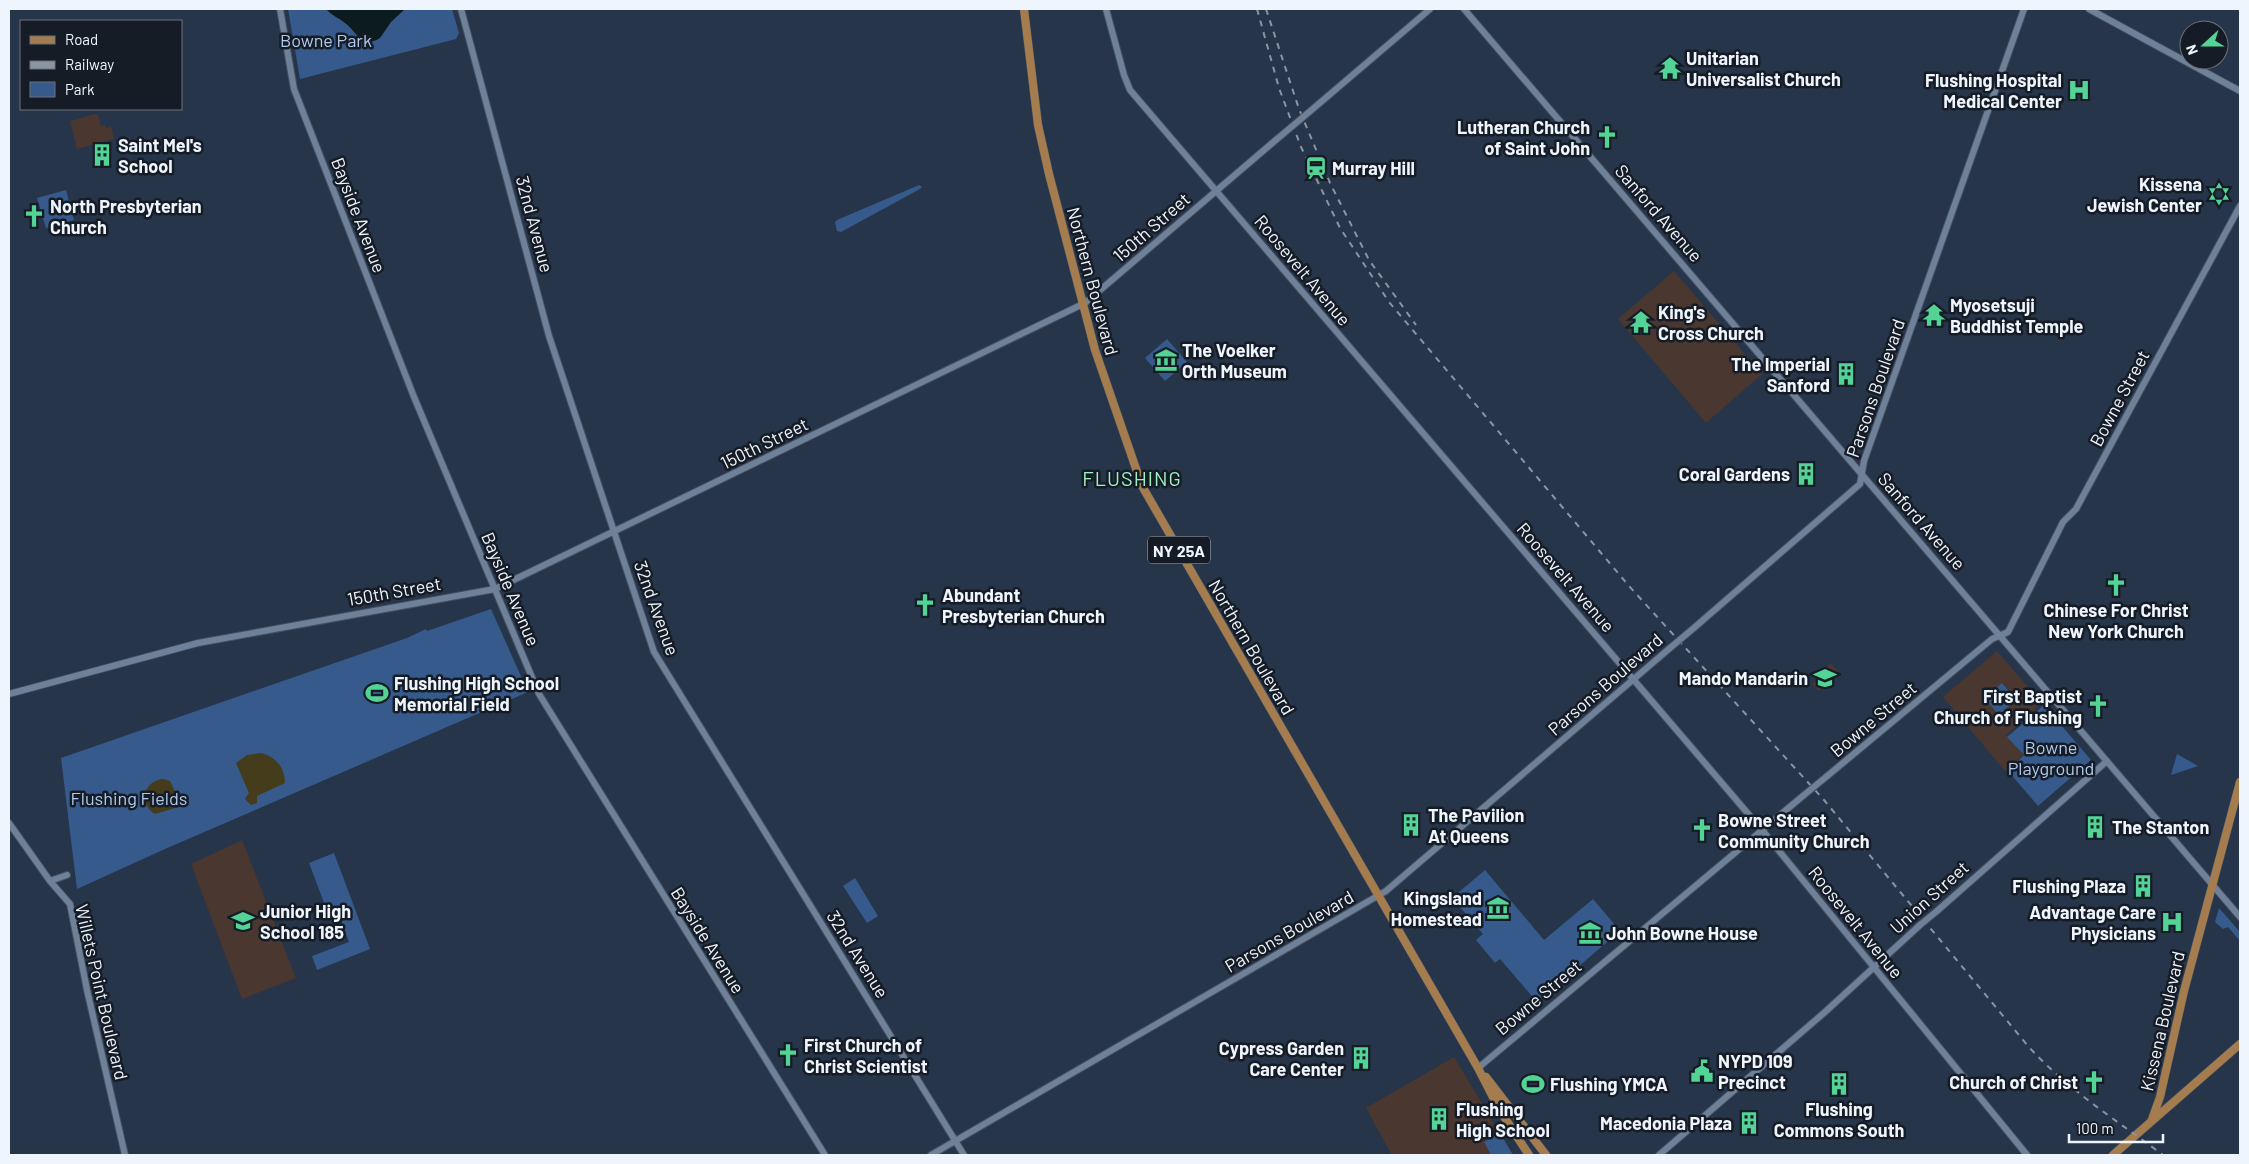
<svg xmlns="http://www.w3.org/2000/svg" width="2249" height="1164" viewBox="0 0 2249 1164" font-family="Barlow,sans-serif">
<style>
.education{fill:#4a372f}
.green{fill:#365a8b}
.sand{fill:#443c1b}
.water{fill:#0b1b1e}
.lines{fill:none;stroke-linecap:round;stroke-linejoin:round}
.minor-casing{stroke:#445061;stroke-width:8}
.major-casing{stroke:#445061;stroke-width:9}
.minor{stroke:#6f8199;stroke-width:6}
.major{stroke:#a47c4e;stroke-width:8}
.rail{stroke:#8a94a3;stroke-width:2;stroke-dasharray:6 6;stroke-linecap:butt}
.minor-bridge-casing{stroke:#445061;stroke-width:8;stroke-linecap:butt}
.minor-bridge{stroke:#6f8199;stroke-width:6}
.labels{text-anchor:middle;dominant-baseline:central;stroke-width:5;stroke-linejoin:round;paint-order:stroke}
.shield{fill:#151c26;stroke:#aeb4bc;stroke-width:1}
.shield-label{font-size:16px;font-weight:bold;fill:#eff5fd}
.park-label{font-size:18px;fill:#b0caee;stroke:#151c26}
.poi-label{font-size:18px;font-weight:bold;fill:#eff5fd;stroke:#151c26;text-anchor:start}
.street-label{font-size:18px;fill:#eff5fd;stroke:#151c26}
.quarter-label{font-size:20px;letter-spacing:1px;fill:#a0f0c4;stroke:#151c26}
</style>
<rect width="100%" height="100%" fill="#26354a"/>
<path class="education" d="M95,114L98,115L101,126L105,125L106,128L111,126L114,139L77,149L70,121Z
M1674,271L1762,374L1706,423L1618,319Z
M1997,651L2042,703L2006,735L2024,755L2005,771L1943,697Z
M1831,663L1839,673L1818,691L1812,684L1817,680L1815,676Z
M242,840L296,978L242,999L191,864Z
M1454,1057L1513,1155H1392L1366,1108Z"/>
<path class="green" d="M288,9H452L459,33L456,39L300,79Z
M919,185L922,187L920,189L841,232L837,231L835,222L837,220Z
M66,190L74,220L46,228L37,198Z
M1167,339L1187,362L1165,381L1145,358Z
M491,609L528,692L165,849L77,889L61,758L407,638L426,629L427,631Z
M2002,683L2016,700L1999,715L1984,698Z
M2044,705L2091,760L2038,806L2008,771L2024,755L2007,737Z
M2177,754L2198,766L2171,775Z
M334,853L370,949L317,970L312,956L349,942L341,921L332,924L309,863Z
M1485,870L1544,940L1593,899L1620,931L1537,1002L1500,959L1495,963L1476,940L1483,934L1452,898Z
M855,878L878,916L867,923L843,886Z
M2219,908L2240,932V941L2228,927L2223,929L2215,922Z
M1500,1133L1513,1155H1491L1484,1142Z"/>
<path class="sand" d="M261,753C276,757 285,768 285,783L257,796V803L251,805L245,799L249,793L236,763L247,755Z
M163,779L170,781L182,806L155,814C138,804 143,781 163,779Z"/>
<path class="water" d="M326,9H405L391,22L380,38C362,49 357,32 345,23C339,18 331,15 326,9Z"/>
<g class="lines">
<defs>
<path id="minor" d="M280,9L294,89L414,397L539,694L825,1155
M461,9L549,336L654,652L964,1155
M1106,9L1124,75L1130,90L1762,830L2027,1155
M1464,9L2240,917
M2089,9L2240,91
M1308,113L1430,9
M1695,627L1860,484L1864,461L2024,9
M9,694L198,643L495,589L1085,303L1277,139
M1826,777L1992,639L2008,632L2063,522L2076,509L2240,206
M9,823L50,881L70,904L87,990L125,1155
M50,881L67,875
M1937,911L2107,761
M1478,1068L1804,795
M931,1155L1386,891L1670,648
M1659,1155L1825,1012L1920,925"/>
<path id="major" d="M1024,9L1038,125L1049,174L1095,350L1142,486L1478,1068L1499,1109L1529,1155
M1486,1077L1546,1155
M2151,1122L2160,1097L2184,991L2240,782
M2113,1155L2240,1044"/>
</defs>
<use href="#minor" class="minor-casing"/>
<use href="#major" class="major-casing"/>
<use href="#minor" class="minor"/>
<use href="#major" class="major"/>
<path class="rail" d="M1257,9L1279,88L1301,147L1340,228L1389,302L1629,586L1824,800L2028,1046C2068,1090 2116,1120 2163,1155
M1266,9L1299,109L1330,183L1369,260L1416,325"/>
<defs>
<path id="minor-bridge" d="M1277,139L1308,113
M1670,648L1695,627
M1804,795L1826,777
M1920,925L1937,911"/>
</defs>
<use href="#minor-bridge" class="minor-bridge-casing"/>
<use href="#minor-bridge" class="minor-bridge"/>
</g>
<defs>
<symbol id="temple-bare" viewBox="-9 -9 18 18"><path d="M0-6L5-2H3V0L6.5 2.5H4V6H1.5V3h-3V6H-4V2.5H-6.5L-3 0V-2H-5Z" fill="#53d396" stroke="#151c26" stroke-width="2.5" paint-order="stroke"/></symbol>
<symbol id="hospital-bare" viewBox="-9 -9 18 18"><path d="M-5-5h3v3.5h4V-5h3V5h-3V1.5h-4V5h-3Z" fill="#53d396" stroke="#151c26" stroke-width="2.5" paint-order="stroke"/></symbol>
<symbol id="church-bare" viewBox="-9 -9 18 18"><path d="M-1.2-6h2.4v3.5h3.3v2.4h-3.3V6h-2.4V-.1h-3.3v-2.4h3.3Z" fill="#53d396" stroke="#151c26" stroke-width="2.5" paint-order="stroke"/></symbol>
<symbol id="building-bare" viewBox="-9 -9 18 18"><path d="M-4-6H4V6H1V3H-1V6H-4ZM-2.5-4.3h1.7v1.8h-1.7ZM.8-4.3h1.7v1.8H.8ZM-2.5-1h1.7V.8h-1.7ZM.8-1h1.7V.8H.8Z" fill="#53d396" stroke="#151c26" stroke-width="2.5" paint-order="stroke"/></symbol>
<symbol id="station-bare" viewBox="-9 -9 18 18"><path d="M-3-6H3Q5-6 5-4V2Q5 4 3 4L4.5 6H3L1.5 4h-3L-3 6H-4.5L-3 4Q-5 4-5 2V-4Q-5-6-3-6ZM-3.5-4v3h7v-3ZM-3.5 1v1.5H-2V1ZM2 1v1.5H3.5V1Z" fill="#53d396" stroke="#151c26" stroke-width="2.5" paint-order="stroke"/></symbol>
<symbol id="synagogue-bare" viewBox="-9 -9 18 18"><path d="M0-6.5L5.6 3.2H-5.6ZM0 6.5L5.6-3.2H-5.6Z" fill="#53d396" stroke="#151c26" stroke-width="2.5" paint-order="stroke"/></symbol>
<symbol id="museum-bare" viewBox="-9 -9 18 18"><path d="M0-6L6-3V-2H-6V-3ZM-5-1h2V3h-2ZM-1-1h2V3h-2ZM3-1h2V3H3ZM-6 4H6V6H-6Z" fill="#53d396" stroke="#151c26" stroke-width="2.5" paint-order="stroke"/></symbol>
<symbol id="school-bare" viewBox="-9 -9 18 18"><path d="M0-5L7-2L0 1L-7-2ZM-4 1L0 2.5L4 1V4Q0 6-4 4Z" fill="#53d396" stroke="#151c26" stroke-width="2.5" paint-order="stroke"/></symbol>
<symbol id="stadium-bare" viewBox="-9 -9 18 18"><path d="M0-5a6.5 5 0 1 0 0 10a6.5 5 0 1 0 0-10ZM-3.5-1.8h7v3.6h-7Z" fill="#53d396" stroke="#151c26" stroke-width="2.5" paint-order="stroke"/></symbol>
<symbol id="civic-bare" viewBox="-9 -9 18 18"><path d="M-.6-6.5H3V-4.5H.6V-3L4-1V1h2V6H-6V1h2V-1L-.6-3ZM-1.2 2.5V6h2.4V2.5Z" fill="#53d396" stroke="#151c26" stroke-width="2.5" paint-order="stroke"/></symbol>
</defs>
<g fill-rule="evenodd">
<use href="#temple-bare" x="1654" y="52" width="32" height="32"/>
<use href="#hospital-bare" x="2063" y="74" width="32" height="32"/>
<use href="#church-bare" x="1591" y="121" width="32" height="32"/>
<use href="#building-bare" x="86" y="139" width="32" height="32"/>
<use href="#station-bare" x="1300" y="152" width="32" height="32"/>
<use href="#synagogue-bare" x="2203" y="178" width="32" height="32"/>
<use href="#church-bare" x="18" y="200" width="32" height="32"/>
<use href="#temple-bare" x="1918" y="299" width="32" height="32"/>
<use href="#temple-bare" x="1625" y="306" width="32" height="32"/>
<use href="#museum-bare" x="1150" y="344" width="32" height="32"/>
<use href="#building-bare" x="1830" y="358" width="32" height="32"/>
<use href="#building-bare" x="1790" y="458" width="32" height="32"/>
<use href="#church-bare" x="2100" y="569" width="32" height="32"/>
<use href="#church-bare" x="909" y="589" width="32" height="32"/>
<use href="#school-bare" x="1809" y="662" width="32" height="32"/>
<use href="#stadium-bare" x="361" y="677" width="32" height="32"/>
<use href="#church-bare" x="2082" y="690" width="32" height="32"/>
<use href="#building-bare" x="1395" y="809" width="32" height="32"/>
<use href="#building-bare" x="2079" y="811" width="32" height="32"/>
<use href="#church-bare" x="1686" y="814" width="32" height="32"/>
<use href="#building-bare" x="2127" y="870" width="32" height="32"/>
<use href="#museum-bare" x="1482" y="892" width="32" height="32"/>
<use href="#school-bare" x="227" y="905" width="32" height="32"/>
<use href="#hospital-bare" x="2156" y="906" width="32" height="32"/>
<use href="#museum-bare" x="1574" y="917" width="32" height="32"/>
<use href="#church-bare" x="772" y="1039" width="32" height="32"/>
<use href="#building-bare" x="1345" y="1042" width="32" height="32"/>
<use href="#civic-bare" x="1686" y="1055" width="32" height="32"/>
<use href="#church-bare" x="2078" y="1066" width="32" height="32"/>
<use href="#stadium-bare" x="1517" y="1068" width="32" height="32"/>
<use href="#building-bare" x="1823" y="1068" width="32" height="32"/>
<use href="#building-bare" x="1423" y="1103" width="32" height="32"/>
<use href="#building-bare" x="1733" y="1107" width="32" height="32"/>
</g>
<g class="labels">
<rect class="shield" x="1148" y="536.5" width="62" height="27" rx="4"/>
<g class="shield-label">
<text x="1179" y="550">NY 25A</text>
</g>
<g class="park-label">
<text x="326" y="40">Bowne Park</text>
<text x="2051" y="747">Bowne<tspan x="2051" dy="21">Playground</tspan></text>
<text x="129" y="798">Flushing Fields</text>
</g>
<g class="poi-label">
<text x="1686" y="58">Unitarian<tspan x="1686" dy="21">Universalist Church</tspan></text>
<text x="2062" y="80" text-anchor="end">Flushing Hospital<tspan x="2062" dy="21">Medical Center</tspan></text>
<text x="1590" y="127" text-anchor="end">Lutheran Church<tspan x="1590" dy="21">of Saint John</tspan></text>
<text x="118" y="145">Saint Mel's<tspan x="118" dy="21">School</tspan></text>
<text x="1332" y="168">Murray Hill</text>
<text x="2202" y="184" text-anchor="end">Kissena<tspan x="2202" dy="21">Jewish Center</tspan></text>
<text x="50" y="206">North Presbyterian<tspan x="50" dy="21">Church</tspan></text>
<text x="1950" y="305">Myosetsuji<tspan x="1950" dy="21">Buddhist Temple</tspan></text>
<text x="1658" y="312">King's<tspan x="1658" dy="21">Cross Church</tspan></text>
<text x="1182" y="350">The Voelker<tspan x="1182" dy="21">Orth Museum</tspan></text>
<text x="1830" y="364" text-anchor="end">The Imperial<tspan x="1830" dy="21">Sanford</tspan></text>
<text x="1790" y="474" text-anchor="end">Coral Gardens</text>
<text x="942" y="595">Abundant<tspan x="942" dy="21">Presbyterian Church</tspan></text>
<text x="2116" y="610" text-anchor="middle">Chinese For Christ<tspan x="2116" dy="21">New York Church</tspan></text>
<text x="1808" y="678" text-anchor="end">Mando Mandarin</text>
<text x="394" y="683">Flushing High School<tspan x="394" dy="21">Memorial Field</tspan></text>
<text x="2082" y="696" text-anchor="end">First Baptist<tspan x="2082" dy="21">Church of Flushing</tspan></text>
<text x="1428" y="815">The Pavilion<tspan x="1428" dy="21">At Queens</tspan></text>
<text x="1718" y="820">Bowne Street<tspan x="1718" dy="21">Community Church</tspan></text>
<text x="2112" y="827">The Stanton</text>
<text x="2126" y="886" text-anchor="end">Flushing Plaza</text>
<text x="1482" y="898" text-anchor="end">Kingsland<tspan x="1482" dy="21">Homestead</tspan></text>
<text x="260" y="911">Junior High<tspan x="260" dy="21">School 185</tspan></text>
<text x="2156" y="912" text-anchor="end">Advantage Care<tspan x="2156" dy="21">Physicians</tspan></text>
<text x="1606" y="933">John Bowne House</text>
<text x="804" y="1045">First Church of<tspan x="804" dy="21">Christ Scientist</tspan></text>
<text x="1344" y="1048" text-anchor="end">Cypress Garden<tspan x="1344" dy="21">Care Center</tspan></text>
<text x="1718" y="1061">NYPD 109<tspan x="1718" dy="21">Precinct</tspan></text>
<text x="2078" y="1082" text-anchor="end">Church of Christ</text>
<text x="1550" y="1084">Flushing YMCA</text>
<text x="1456" y="1109">Flushing<tspan x="1456" dy="21">High School</tspan></text>
<text x="1839" y="1109" text-anchor="middle">Flushing<tspan x="1839" dy="21">Commons South</tspan></text>
<text x="1732" y="1123" text-anchor="end">Macedonia Plaza</text>
</g>
<g class="street-label">
<text transform="translate(1659 213) rotate(49)">Sanford Avenue</text>
<text transform="translate(359 215) rotate(69)">Bayside Avenue</text>
<text transform="translate(535 224) rotate(75)">32nd Avenue</text>
<text transform="translate(1151 227) rotate(-41)">150th Street</text>
<text transform="translate(1303 270) rotate(50)">Roosevelt Avenue</text>
<text transform="translate(1093 281) rotate(75)">Northern Boulevard</text>
<text transform="translate(1875 388) rotate(-71)">Parsons Boulevard</text>
<text transform="translate(2119 398) rotate(-62)">Bowne Street</text>
<text transform="translate(764 443) rotate(-26)">150th Street</text>
<text transform="translate(1922 521) rotate(49)">Sanford Avenue</text>
<text transform="translate(1566 577) rotate(49)">Roosevelt Avenue</text>
<text transform="translate(511 589) rotate(67)">Bayside Avenue</text>
<text transform="translate(394 591) rotate(-10)">150th Street</text>
<text transform="translate(657 608) rotate(70)">32nd Avenue</text>
<text transform="translate(1252 647) rotate(60)">Northern Boulevard</text>
<text transform="translate(1605 684) rotate(-41)">Parsons Boulevard</text>
<text transform="translate(1873 719) rotate(-40)">Bowne Street</text>
<text transform="translate(1929 897) rotate(-42)">Union Street</text>
<text transform="translate(1856 922) rotate(51)">Roosevelt Avenue</text>
<text transform="translate(1289 931) rotate(-30)">Parsons Boulevard</text>
<text transform="translate(708 940) rotate(58)">Bayside Avenue</text>
<text transform="translate(858 954) rotate(58)">32nd Avenue</text>
<text transform="translate(102 992) rotate(77)">Willets Point Boulevard</text>
<text transform="translate(1538 997) rotate(-40)">Bowne Street</text>
<text transform="translate(2162 1021) rotate(-77)">Kissena Boulevard</text>
</g>
<g class="quarter-label">
<text x="1132" y="478">FLUSHING</text>
</g>
</g>
<rect width="2249" height="1164" fill="none" stroke="#eff5fd" stroke-width="20"/>
<rect x="20" y="20" width="162" height="90" fill="#151c26" stroke="#6c737c"/>
<rect x="30" y="36" width="25" height="8" fill="#a47c4e" stroke="#6c737c"/>
<text x="65" y="45" font-size="15" fill="#eff5fd">Road</text>
<rect x="30" y="61" width="25" height="8" fill="#8a94a3" stroke="#6c737c"/>
<text x="65" y="70" font-size="15" fill="#eff5fd">Railway</text>
<rect x="30" y="82" width="25" height="15" fill="#365a8b" stroke="#6c737c"/>
<text x="65" y="95" font-size="15" fill="#eff5fd">Park</text>
<g transform="translate(2204 45) rotate(249)"><circle r="24" fill="#151c26" stroke="#6c737c"/>
<path d="M0-4L9 19L0 12L-9 19Z" fill="#53d396"/>
<text y="-8" font-size="14" font-weight="bold" text-anchor="middle" fill="#eff5fd">N</text>
</g>
<path d="M2069 1134v8h94v-8" fill="none" stroke="#eff5fd" stroke-width="2.5"/>
<text x="2076" y="1134" font-size="15" fill="#eff5fd" stroke="#151c26" stroke-width="4" paint-order="stroke">100 m</text>
</svg>
